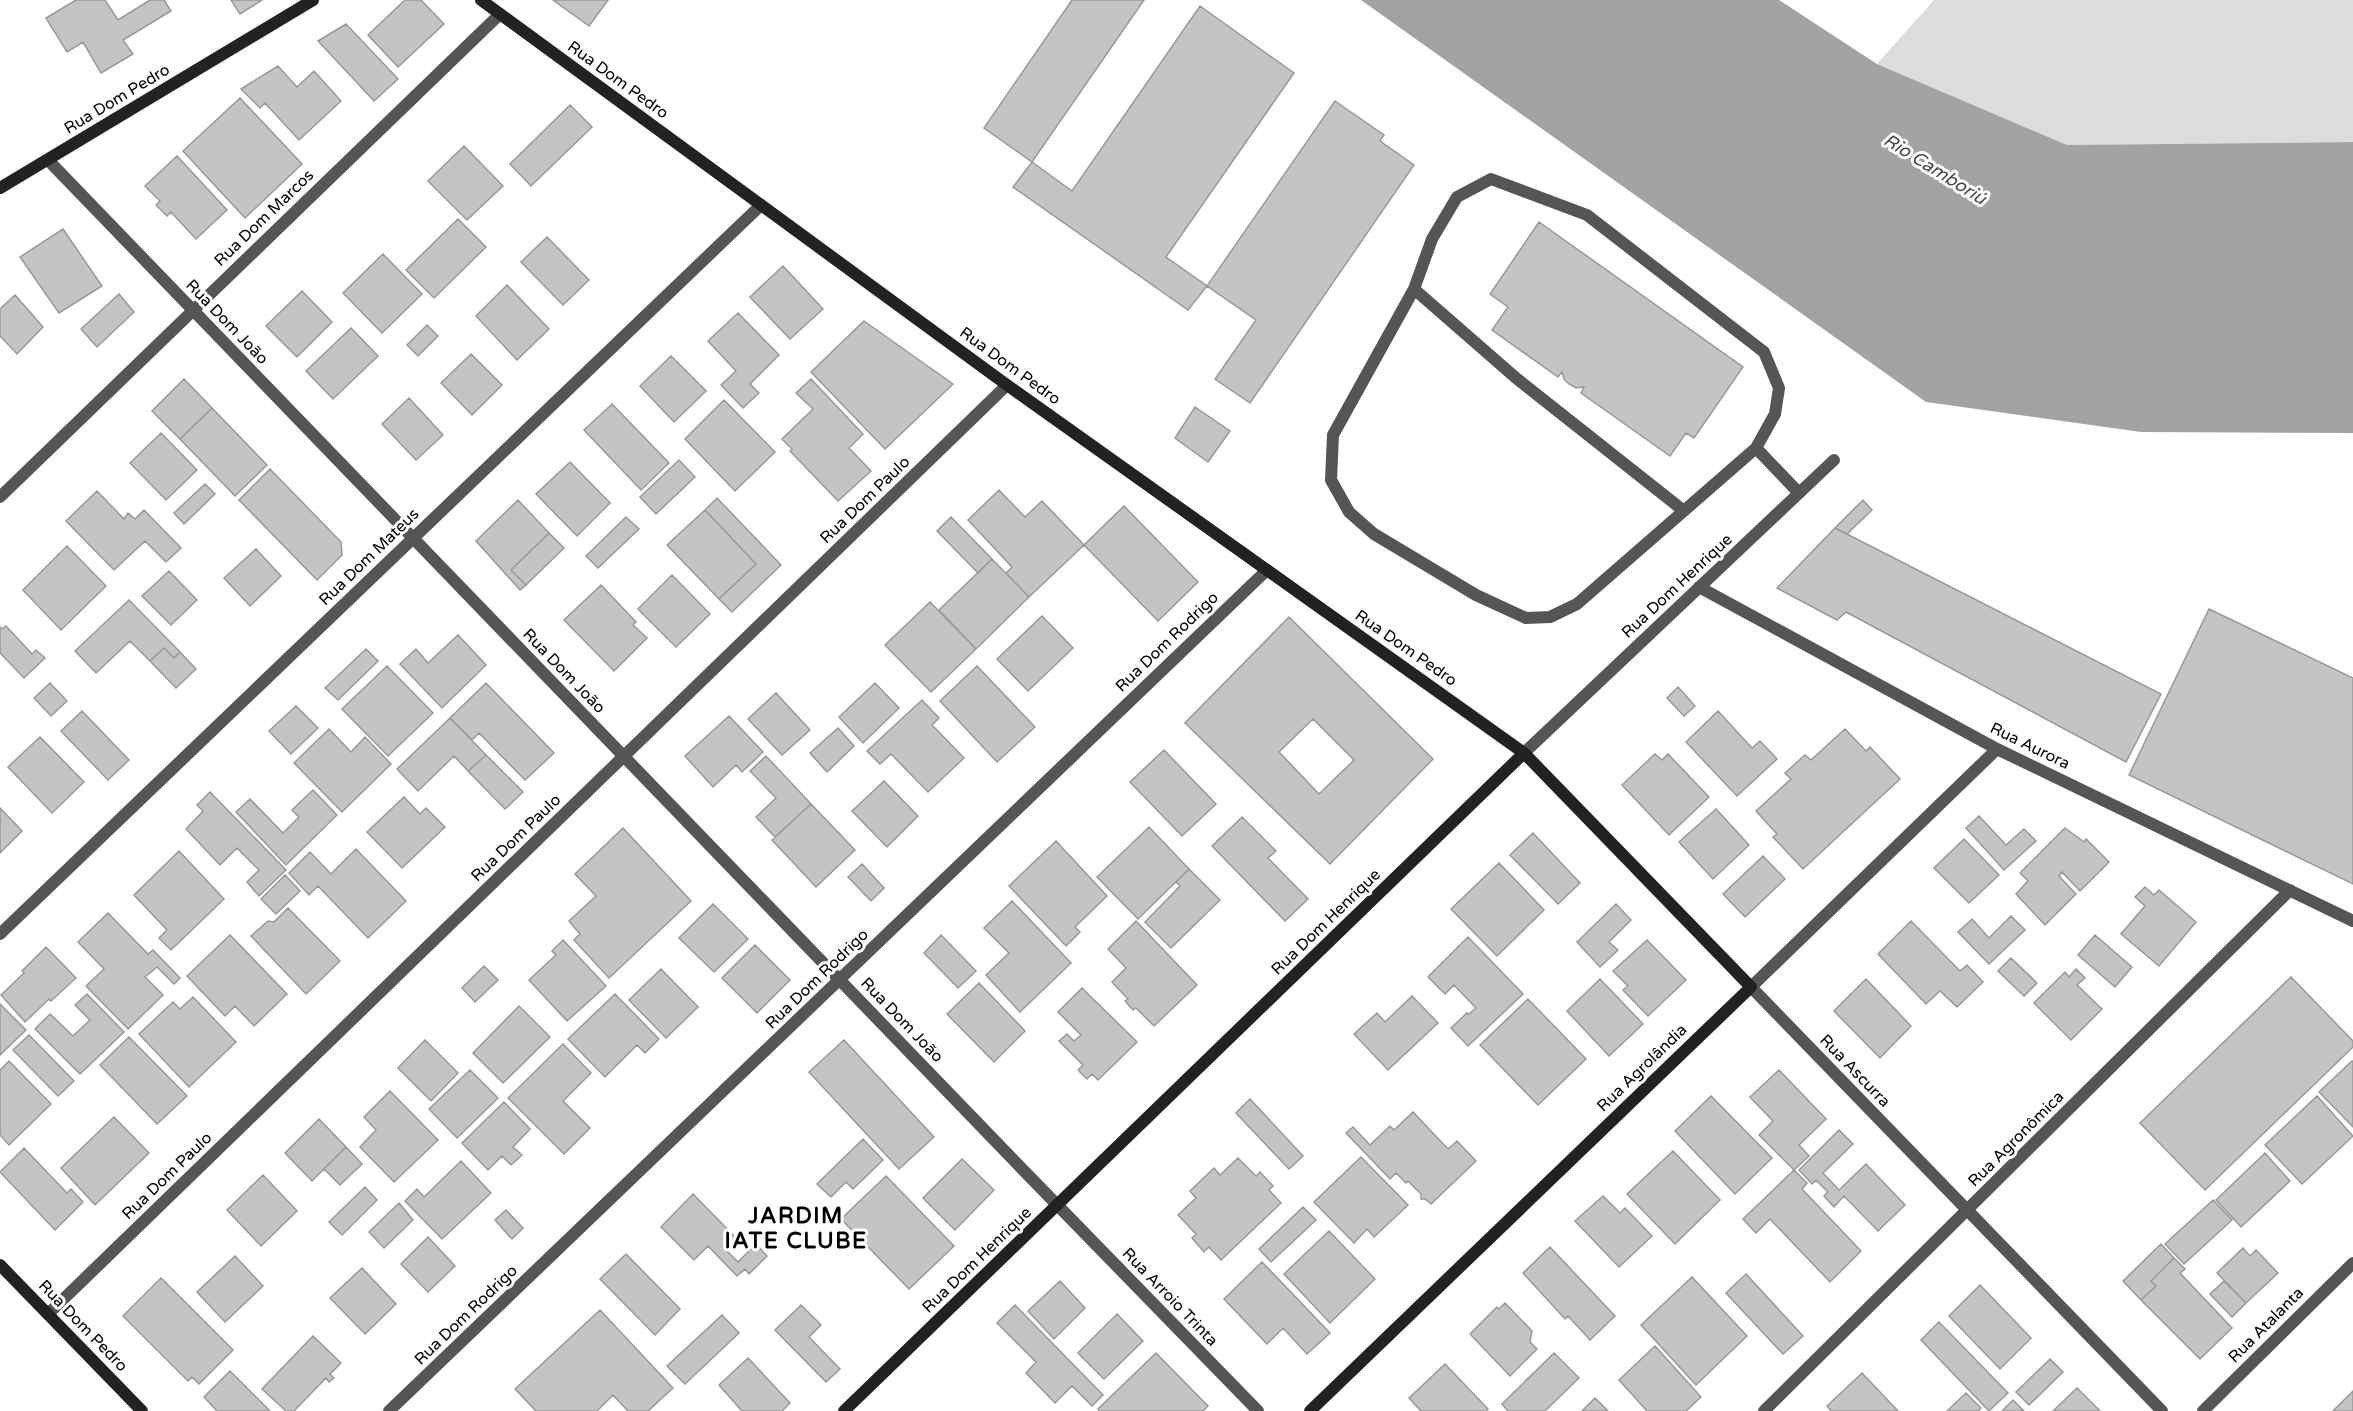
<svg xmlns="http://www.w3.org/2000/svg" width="2353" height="1411" viewBox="0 0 2353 1411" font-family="'Varela Round',sans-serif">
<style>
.green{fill:#dcdcdc}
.water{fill:#a3a3a3}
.building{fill:#c4c4c4;stroke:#999;stroke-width:1.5;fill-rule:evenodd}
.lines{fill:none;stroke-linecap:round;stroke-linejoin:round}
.lane{stroke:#555;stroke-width:12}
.street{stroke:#555;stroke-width:12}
.secondary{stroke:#222;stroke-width:12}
.labels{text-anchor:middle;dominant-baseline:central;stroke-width:6;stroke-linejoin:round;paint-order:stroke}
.street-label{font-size:16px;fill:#000;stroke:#fff}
.water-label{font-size:18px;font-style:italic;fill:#444;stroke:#fff}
.district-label{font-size:22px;font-weight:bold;letter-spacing:1.5px;fill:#000;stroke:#fff}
</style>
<rect width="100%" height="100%" fill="#fff"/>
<path class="green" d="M1934,0H2353V142L2067,145L1877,64Z"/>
<path class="water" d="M1361,0H1779L1877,64L2067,145L2353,142V433L2141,432L1926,402Z"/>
<path class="building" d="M76,0H105L118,20L150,0H164L171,11L123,40L133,54L101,73L83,42L67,52L46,18Z
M231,0H262L240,14Z
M405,0H421L444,24L398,67L368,35Z
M553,0H608L589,26Z
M1072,0H1144L1032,162L984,128Z
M1200,6L1294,73L1166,257L1207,286L1188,310L1013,187L1032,162L1072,191Z
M346,24L398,79L374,101L318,41Z
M278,66L297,87L314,71L341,101L299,140L265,103L260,108L241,89Z
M240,98L302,164L245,218L183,151Z
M1335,101L1384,135L1380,141L1414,165L1250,403L1215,379L1256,320L1207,286Z
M570,105L592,127L531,186L510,164Z
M464,146L503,186L467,220L428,181Z
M177,156L227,210L196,239L171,212L167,216L156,205L160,201L145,186Z
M458,219L486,247L434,298L406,270Z
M1539,222L1743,367L1694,438L1686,433L1670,456L1581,393L1584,387L1576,388L1569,384L1564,379L1562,372L1558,377L1492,330L1508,307L1490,294Z
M63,229L102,286L59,313L20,257Z
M547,237L589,280L563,305L521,262Z
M383,254L422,294L382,333L343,293Z
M783,266L823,309L790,339L750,297Z
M507,285L549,329L517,360L476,316Z
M302,291L332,322L297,357L266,326Z
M119,294L134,312L97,347L81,329Z
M15,295L43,327L17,354L0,336V309Z
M738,313L779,355L750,384L759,393L743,408L721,385L736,371L708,341Z
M864,321L953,384L885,449L811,372Z
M427,325L438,336L418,356L407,345Z
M351,328L378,356L333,399L306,371Z
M471,354L502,385L472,415L441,383Z
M671,356L706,391L674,422L640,386Z
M184,379L212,408L180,439L152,411Z
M811,379L863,434L849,448L871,471L838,501L790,451L792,449L782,439L813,409L796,393Z
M409,398L443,435L416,460L382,424Z
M724,400L775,452L735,491L685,439Z
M612,404L669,463L641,490L584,430Z
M1195,407L1230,431L1208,462L1175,438Z
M212,408L267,465L235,496L180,439Z
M161,433L197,470L166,500L130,463Z
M679,460L695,477L656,514L640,497Z
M570,462L610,503L577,536L536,494Z
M270,469L341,542L342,555L317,580L239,500Z
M205,484L215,494L184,524L174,513Z
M999,490L1025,517L1042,501L1084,545L1029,597L1006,573L1012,567L968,520Z
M97,491L124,519L128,513L135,519L144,510L181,548L166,562L145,541L114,570L66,521Z
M717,498L781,565L732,612L719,599L756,564L705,510Z
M518,500L549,533L511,570L526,585L520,590L476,541Z
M1863,500L1872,510L1847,534L1835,528Z
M1124,506L1198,582L1158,621L1084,545Z
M705,510L756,564L719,599L667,545Z
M626,517L639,529L598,568L586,556Z
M951,517L992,559L978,573L937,531Z
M1835,528L2161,694L2126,762L1846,612L1837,620L1777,588Z
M549,533L564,548L526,585L511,570Z
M67,546L106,586L61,630L23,590Z
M256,549L281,576L250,606L224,578Z
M992,559L1029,597L976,649L939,610Z
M169,571L197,600L171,625L142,596Z
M672,575L710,614L676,647L638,609Z
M601,585L636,622L633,625L647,638L614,671L564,620Z
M129,600L180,652L174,658L164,648L150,661L130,641L96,673L75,651Z
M930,602L976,649L931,692L885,645Z
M2209,609L2353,678V884L2129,775Z
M1042,616L1073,648L1028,691L997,659Z
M1289,617L1433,759L1330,864L1185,723ZM1313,719L1354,760L1319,794L1279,752Z
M6,626L32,654L36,650L45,658L24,678L0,653V627L2,629Z
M458,635L486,665L442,708L400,664L416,649L428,663Z
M164,648L174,658L180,652L196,669L176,688L150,661Z
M366,649L378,661L338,700L325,688Z
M387,666L433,713L388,756L342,709Z
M977,666L1035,727L997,762L940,701Z
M50,683L67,701L51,716L34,698Z
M486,683L554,753L525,780L479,733L472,740L450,718Z
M875,683L899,708L863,743L839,717Z
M1678,687L1695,706L1684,716L1667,698Z
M776,693L810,730L782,755L748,719Z
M922,700L939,718L932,725L964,758L928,792L891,754L880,764L867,751Z
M296,706L318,728L291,754L269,731Z
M82,711L129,760L108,780L61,731Z
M1718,711L1752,748L1760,741L1777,759L1737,796L1686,742Z
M729,716L763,752L742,772L736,765L713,787L685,756Z
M450,718L486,755L468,771L454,756L418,791L397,769Z
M838,728L854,746L827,772L810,753Z
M329,729L351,752L365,737L391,764L342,812L294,763Z
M1845,729L1866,751L1870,747L1900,779L1803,869L1773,837L1777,834L1756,811L1791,779L1785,773L1805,755L1811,760Z
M40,737L84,782L52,813L8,767Z
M1164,750L1216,804L1182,836L1130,782Z
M1655,754L1662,760L1668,754L1709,797L1669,835L1622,785Z
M486,755L523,792L505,809L468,771Z
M766,756L811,804L775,837L756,817L776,798L750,771Z
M884,781L918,816L887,847L852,811Z
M313,790L337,815L286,865L236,812L250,799L283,833L299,817L292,810Z
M210,792L286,870L259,896L247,882L259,870L237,848L220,865L186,829L203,811L197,805Z
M404,797L420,814L426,808L445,827L402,868L367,832Z
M811,804L855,850L816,887L772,840Z
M0,808L22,831L0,853Z
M1716,809L1749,845L1713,879L1679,842Z
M1979,816L2006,845L2024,829L2036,841L2004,870L1966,828Z
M1242,817L1276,851L1268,858L1308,899L1285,921L1212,846Z
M1149,827L1189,869L1138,919L1097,877Z
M623,828L691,901L609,978L574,940L580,934L569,921L596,896L575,874Z
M2065,828L2084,842L2086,839L2109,862L2080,891L2062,872L2059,876L2076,894L2045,925L2016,894L2028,881L2020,873Z
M1533,833L1580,883L1558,904L1510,855Z
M1964,839L1999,875L1969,903L1934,868Z
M1056,841L1107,896L1075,927L1080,932L1066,946L1009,886Z
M356,849L406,901L368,938L318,886L309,895L289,873L310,852L331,874Z
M179,851L224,899L171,950L159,938L167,930L134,895Z
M1763,856L1785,879L1745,917L1723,894Z
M1499,863L1544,910L1497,956L1451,909Z
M862,864L884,888L871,901L848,877Z
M1189,869L1220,900L1171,948L1145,922L1180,886L1176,882Z
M285,875L300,891L276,914L261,899Z
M2145,887L2154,895L2159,890L2196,922L2159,966L2121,934L2145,906L2135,897Z
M1012,901L1071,963L1020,1012L986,975L1009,953L984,928Z
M713,904L748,939L714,972L679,938Z
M1616,904L1631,920L1609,942L1618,950L1600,967L1577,942Z
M288,908L340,961L306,994L251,936L268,921L274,922Z
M108,913L148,954L153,950L180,978L174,984L157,967L145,977L163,995L128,1029L86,986L104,969L78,942Z
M2011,916L2025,930L1989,964L1958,932L1972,919L1989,938Z
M1136,921L1197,985L1154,1026L1136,1008L1133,1010L1125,1001L1128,999L1112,982L1126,968L1108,949Z
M1911,921L1960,971L1967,965L1983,982L1957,1007L1940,991L1926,1004L1878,954Z
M230,935L287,994L254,1026L235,1006L225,1016L187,976Z
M941,935L976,971L958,988L924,953Z
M2095,935L2132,967L2115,987L2078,955Z
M1468,937L1523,994L1468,1046L1451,1028L1467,1013L1469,1014L1476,1008L1454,985L1445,994L1428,977Z
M563,940L606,986L567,1021L529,980L556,955L552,951Z
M1647,940L1686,980L1648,1016L1623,990L1628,986L1613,971Z
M755,945L790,980L757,1013L722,978Z
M46,947L76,978L51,1001L49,999L25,1022L1,995L24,973L22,971Z
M2011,958L2037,983L2024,996L1998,971Z
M484,966L498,980L475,1002L462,988Z
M661,969L698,1007L666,1038L629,1000Z
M2076,969L2085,978L2077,985L2102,1009L2071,1040L2034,1003L2065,972L2069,977Z
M2291,977L2353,1041V1047L2205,1190L2140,1123Z
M1600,979L1643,1024L1609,1056L1567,1011Z
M1866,979L1911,1026L1880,1058L1834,1011Z
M979,983L1025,1031L994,1062L947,1014Z
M1082,988L1137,1042L1098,1080L1092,1074L1087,1079L1078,1070L1083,1065L1059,1041L1067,1034L1074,1041L1081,1035L1058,1012Z
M87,994L124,1032L80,1074L35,1029L50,1014L73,1036L90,1020L75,1005Z
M615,994L659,1039L645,1053L637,1045L605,1077L568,1039Z
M1412,996L1438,1023L1388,1070L1354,1034L1377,1013L1385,1022Z
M193,997L236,1042L189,1087L139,1034L173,1002L180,1009Z
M1528,999L1586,1059L1538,1105L1480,1045Z
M0,1004L26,1030L0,1055Z
M519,1006L550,1037L503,1083L473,1053Z
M29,1035L74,1081L58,1096L13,1050Z
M129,1037L187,1096L157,1124L100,1065Z
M425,1040L458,1073L431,1101L398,1068Z
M844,1040L934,1137L899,1169L809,1072Z
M563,1044L591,1073L563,1101L590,1128L564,1154L508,1098Z
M9,1061L51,1104L9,1145L0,1135V1070Z
M2352,1061H2353V1127L2319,1092Z
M470,1070L498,1098L457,1138L429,1109Z
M1779,1070L1826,1119L1799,1145L1809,1156L1794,1170L1759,1135L1773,1121L1750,1097Z
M390,1091L438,1140L394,1182L360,1147L376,1130L364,1117Z
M1711,1096L1772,1158L1735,1194L1675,1131Z
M2317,1096L2353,1136L2302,1184L2265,1145Z
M1250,1099L1303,1156L1289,1169L1236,1113Z
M504,1102L530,1129L513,1147L522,1155L511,1165L502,1156L488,1170L462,1143Z
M1413,1112L1448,1149L1457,1141L1476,1161L1431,1204L1425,1199H1421V1194L1408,1181L1406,1183L1396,1173L1390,1179L1346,1133L1353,1127L1370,1145L1390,1126L1394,1130Z
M114,1117L149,1153L95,1205L61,1168Z
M319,1119L346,1147L312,1181L285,1153Z
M1839,1130L1853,1144L1823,1173L1839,1190L1866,1164L1905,1205L1878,1231L1844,1196L1834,1207L1824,1196L1828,1192L1816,1180L1812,1184L1799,1170Z
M863,1139L883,1160L853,1189L846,1182L831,1197L817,1184Z
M346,1147L362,1164L340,1185L324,1169Z
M24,1148L67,1193L71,1189L83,1202L55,1230L0,1172Z
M1673,1151L1720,1200L1675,1244L1627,1194Z
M2265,1153L2290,1181L2241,1227L2216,1200Z
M1361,1157L1408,1205L1374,1237L1367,1229L1354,1243L1314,1202Z
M1238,1158L1256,1176L1260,1172L1273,1186L1269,1190L1281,1203L1221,1260L1209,1247L1204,1252L1192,1238L1196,1234L1178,1215L1196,1198L1190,1191L1214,1168L1220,1175Z
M962,1159L994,1190L955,1230L923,1198Z
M461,1161L491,1193L442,1239L405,1201L417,1189L424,1197Z
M1794,1170L1807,1183L1802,1189L1861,1251L1830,1282L1770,1219L1756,1233L1743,1219Z
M263,1175L297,1211L261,1246L227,1210Z
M886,1176L954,1246L909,1289L841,1219Z
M365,1187L377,1200L342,1235L329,1222Z
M693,1194L738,1240L727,1251L738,1262L756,1244L767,1256L749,1274L745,1269L737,1276L708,1246L694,1260L661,1227Z
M1603,1196L1620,1213L1625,1208L1652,1236L1619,1267L1575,1221Z
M2213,1200L2232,1220L2184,1264L2165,1244Z
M399,1203L413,1220L384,1248L369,1232Z
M1303,1207L1316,1220L1271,1262L1259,1249Z
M506,1210L523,1228L512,1239L495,1220Z
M1329,1231L1375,1279L1330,1323L1284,1274Z
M428,1237L455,1266L428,1292L401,1264Z
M2161,1244L2174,1258L2151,1281L2156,1286L2141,1300L2123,1281Z
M1550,1247L1615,1316L1590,1340L1568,1316L1565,1319L1523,1273Z
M2243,1248L2250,1256L2256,1250L2278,1273L2246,1303L2217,1273Z
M626,1254L680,1309L655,1335L600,1279Z
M235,1256L263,1286L225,1322L197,1292Z
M2174,1258L2185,1269L2180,1273L2232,1328L2200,1359L2141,1300L2156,1286L2151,1281Z
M1262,1262L1330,1333L1307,1354L1283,1328L1267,1344L1224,1299Z
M362,1268L396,1304L365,1334L330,1298Z
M1746,1274L1803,1336L1783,1354L1726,1293Z
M1692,1277L1747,1336L1696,1385L1641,1325Z
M161,1278L233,1350L199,1384L192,1377L188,1381L123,1316Z
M1060,1281L1085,1308L1054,1339L1028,1311Z
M2224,1281L2246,1303L2232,1317L2210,1294Z
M1980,1285L2031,1338L2000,1369L1949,1316Z
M1505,1303L1532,1331L1530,1342L1537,1349L1510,1376L1470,1334L1497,1307L1499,1309Z
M801,1305L821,1325L809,1337L840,1369L826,1382L775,1330Z
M1015,1305L1103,1395L1092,1406L1072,1386L1055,1403L1026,1373L1036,1362L997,1323Z
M600,1310L673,1388L648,1411H628L613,1395L597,1411H536L515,1389Z
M1117,1314L1143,1341L1104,1379L1078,1353Z
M722,1315L739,1333L685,1384L667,1366Z
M1939,1322L2008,1393L1989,1411L1921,1340Z
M313,1336L341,1363L330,1374L334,1378L329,1382L326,1378L294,1411H286L262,1389Z
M1655,1346L1701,1397L1686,1411H1647L1619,1380Z
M1156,1353L1208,1406L1203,1411H1099L1098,1409Z
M1554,1353L1579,1378L1545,1411H1508L1502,1404Z
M748,1358L790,1403L782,1411H742L719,1385Z
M2050,1359L2063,1372L2029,1405L2016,1392Z
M1445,1364L1488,1409L1486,1411H1421L1409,1398Z
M230,1371L270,1411H217L204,1397Z
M1862,1373L1898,1411H1831L1827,1406Z
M2077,1388L2100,1411H2053Z
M2353,1391V1411H2333Z
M1966,1393L1981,1408L1978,1411H1947Z
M1595,1398L1608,1411H1582Z
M2013,1400L2024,1411H2002Z"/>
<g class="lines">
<path class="lane" d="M1491,179L1587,215L1764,352L1779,388L1775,414L1756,448L1577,604L1550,617L1526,618L1476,595L1374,534L1349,512L1331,480L1333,435L1414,289L1432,239L1457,197Z
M1414,289L1516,378L1684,511
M1756,448L1799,493"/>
<path class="street" d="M48,160L1028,1175L1258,1411
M0,497L500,14
M1699,587L1997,749L2353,921
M1997,749L1751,987L2162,1411
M1524,753L1834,460
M0,934L761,205
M48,1314L1007,385
M389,1411L1267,570
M1764,1411L2290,890
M2203,1411L2353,1263"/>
<path class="secondary" d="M481,0L1007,385L1524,753L1751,987L1310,1411
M0,188L313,0
M0,1265L142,1411
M844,1411L1524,753"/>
</g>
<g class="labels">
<g class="street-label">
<text transform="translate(618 80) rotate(36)">Rua Dom Pedro</text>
<text transform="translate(117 99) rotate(-31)">Rua Dom Pedro</text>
<text transform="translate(264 218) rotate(-44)">Rua Dom Marcos</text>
<text transform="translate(227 322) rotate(46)">Rua Dom João</text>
<text transform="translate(1010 366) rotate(36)">Rua Dom Pedro</text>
<text transform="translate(865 500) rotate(-44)">Rua Dom Paulo</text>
<text transform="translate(369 557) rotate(-44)">Rua Dom Mateus</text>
<text transform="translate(1677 586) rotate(-43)">Rua Dom Henrique</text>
<text transform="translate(1167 642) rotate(-44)">Rua Dom Rodrigo</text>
<text transform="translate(1406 648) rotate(35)">Rua Dom Pedro</text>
<text transform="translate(564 671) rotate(46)">Rua Dom João</text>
<text transform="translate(2030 746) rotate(26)">Rua Aurora</text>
<text transform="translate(516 838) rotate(-44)">Rua Dom Paulo</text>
<text transform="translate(1326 922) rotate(-44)">Rua Dom Henrique</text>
<text transform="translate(817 979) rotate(-44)">Rua Dom Rodrigo</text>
<text transform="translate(902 1020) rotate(46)">Rua Dom João</text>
<text transform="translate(1642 1068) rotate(-44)">Rua Agrolândia</text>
<text transform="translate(1855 1071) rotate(46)">Rua Ascurra</text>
<text transform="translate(2016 1139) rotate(-45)">Rua Agronômica</text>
<text transform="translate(167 1176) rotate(-44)">Rua Dom Paulo</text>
<text transform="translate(977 1260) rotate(-44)">Rua Dom Henrique</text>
<text transform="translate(1170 1297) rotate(46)">Rua Arroio Trinta</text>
<text transform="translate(466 1315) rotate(-44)">Rua Dom Rodrigo</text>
<text transform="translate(2266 1325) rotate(-45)">Rua Atalanta</text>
<text transform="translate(83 1326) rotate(46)">Rua Dom Pedro</text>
</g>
<g class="water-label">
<text transform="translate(1935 169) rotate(32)">Rio Camboriú</text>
</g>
<g class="district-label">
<text x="796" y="1216">JARDIM<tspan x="796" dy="25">IATE CLUBE</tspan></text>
</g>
</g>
</svg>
